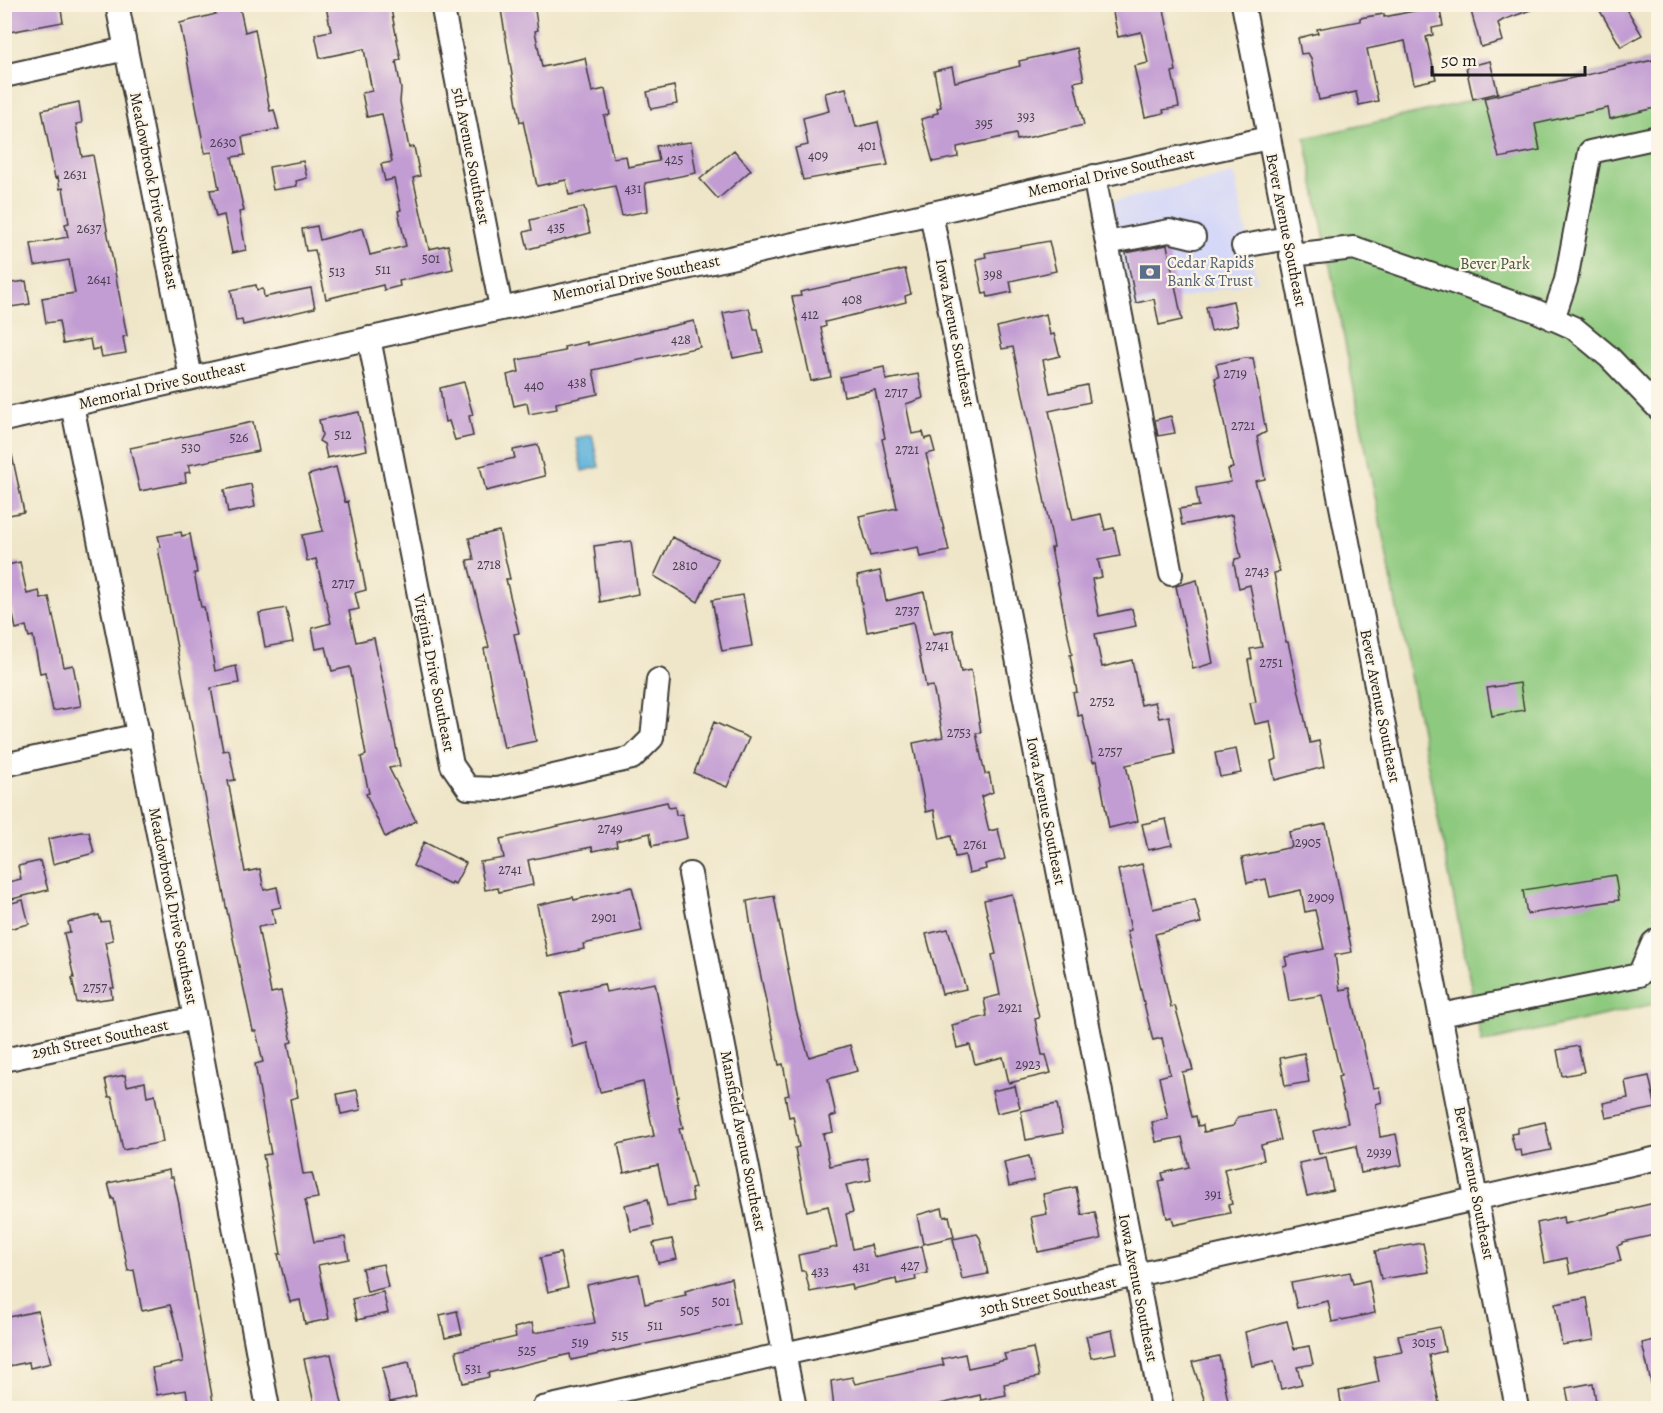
<svg xmlns="http://www.w3.org/2000/svg" width="1663" height="1413" viewBox="0 0 1663 1413" font-family="Alegreya,serif">
<style>
.built{fill:#d6d8f8}
.green{fill:#8dc97e;stroke:#54724d;stroke-width:1.5}
.water{fill:#61b3dc;stroke:#3e687c;stroke-width:1.5}
.building{fill:#c29dd3}
.lines{fill:none;stroke-linecap:round;stroke-linejoin:round}
.minor-casing{stroke:#3c3a36;stroke-width:26}
.minor{stroke:#fff;stroke-width:22}
.labels{text-anchor:middle;dominant-baseline:central;stroke-width:4.5;stroke-linejoin:round;paint-order:stroke}
.number-label{font-size:14px;fill:#463c4a}
.street-label{font-size:16px;fill:#1c1c1c;stroke:#fcf5e5}
.service-label{font-size:16px;fill:#4e5e75;stroke:#fcf5e5;text-anchor:start}
.park-label{font-size:16px;fill:#44593e;stroke:#fcf5e5}
</style>
<rect width="100%" height="100%" fill="#fcf5e5"/>
<filter id="ink" filterUnits="userSpaceOnUse"><feTurbulence type="fractalNoise" baseFrequency=".0167" numOctaves="2"/><feDisplacementMap in="SourceGraphic" scale="12" xChannelSelector="R" yChannelSelector="G"/><feConvolveMatrix kernelMatrix="1 2 1 2 8 2 1 2 1" color-interpolation-filters="sRGB"/></filter>
<filter id="wash" filterUnits="userSpaceOnUse"><feTurbulence type="fractalNoise" baseFrequency=".008" numOctaves="4" result="noise"/><feDisplacementMap in="SourceGraphic" scale="24" xChannelSelector="R" yChannelSelector="G"/><feGaussianBlur stdDeviation="1.35" result="paint"/><feColorMatrix in="noise" values="0 0 0 0 0 0 0 0 0 0 0 0 0 0 0 0 0 1.4 0 .05"/><feComposite in="paint" operator="in"/></filter>
<g filter="url(#wash)">
<rect width="100%" height="100%" fill="#efe6c9"/>
<path class="built" d="M1234,174L1257,281L1133,309L1110,202Z"/>
<path class="green" d="M1658,59V1003L1482,1043L1305,138Z"/>
<path class="water" d="M592,435L599,467L582,471L576,438Z"/>
<g id="blocks">
<path class="building" d="M31,4H60L63,22L4,33V11Z
M214,4H239L245,32L255,29L270,111L274,110L279,129L242,137L245,155L232,157L244,211L239,212L246,250L232,253L224,215L216,217L210,190L219,189L212,152L205,153L180,23L216,14Z
M336,4H390L401,60L396,61L401,89L400,102L409,148L414,147L420,176L413,178L429,249L448,245L453,269L399,281L400,286L384,290L383,285L326,299L315,250L306,251L302,229L317,226L320,240L363,228L370,255L406,246L398,211L401,210L394,179L385,181L381,164L392,162L382,114L367,117L362,93L372,91L364,49L320,58L315,34L331,31L326,7Z
M500,4H534L538,30L535,31L542,67L585,58L592,92L605,89L610,115L604,116L613,158L626,156L628,167L659,161L656,146L691,142L696,173L645,183L648,211L622,216L615,186L569,195L566,180L537,186L523,121L520,122Z
M1130,4H1163L1176,71L1172,72L1179,107L1163,110L1164,113L1145,117L1134,66L1148,63L1141,32L1118,37L1112,8Z
M1469,4H1539V7L1503,20L1498,23L1503,41L1481,47Z
M1596,4H1624L1642,35L1621,47Z
M1439,6L1443,26L1432,28L1433,35L1426,37L1436,79L1414,84L1405,41L1367,49L1378,101L1359,105L1356,92L1319,100L1311,58L1308,53L1301,54L1298,38L1318,33L1317,29L1360,21V18L1384,14V17Z
M1077,48L1084,80L1074,82L1084,125L1017,140L1016,134L957,147L958,157L933,162L921,119L933,116V114L938,113L937,108L941,107L934,71L952,67L955,82L1020,66L1019,61Z
M1653,60L1659,85V107L1610,119L1608,108L1535,124L1540,150L1499,158L1484,98Z
M1490,61L1498,93L1473,99L1466,67Z
M674,86L677,104L651,109L647,92Z
M846,88L856,127L878,122L888,165L803,180L795,148L808,145L803,118L829,111L825,93Z
M79,102L82,123L76,124L82,157L93,155L127,336L123,337L126,353L102,357L100,348L92,350L90,339L63,344L59,321L46,323L42,298L75,293L69,260L35,266L31,244L68,237L65,224L69,223L63,188L60,189L58,177L55,178L42,110Z
M734,150L751,170L718,199L700,179Z
M303,161L307,178L296,181L297,186L273,190L269,167Z
M584,207L590,233L528,249L524,232L532,230L530,220Z
M1049,241L1056,271L1010,281L1012,292L988,297L987,293L983,294L976,259L986,257L985,253Z
M1167,245L1182,320L1159,325L1154,299L1136,303L1126,253Z
M905,269L911,294L905,296L906,302L825,322L826,326L821,328L831,377L811,381L792,297L801,296L800,292Z
M26,281L30,304L4,308V284Z
M256,285L257,290L263,289L264,297L311,288L315,308L243,325L242,320L236,321L231,290Z
M1233,301L1238,325L1211,331L1206,307Z
M749,308L754,330H758L763,352L733,358L723,313Z
M1046,314L1050,335L1054,334L1060,356L1043,360L1050,393L1087,385L1090,402L1049,411L1073,520L1101,514L1105,530L1114,528L1120,556L1098,560L1102,577L1092,579L1099,616L1132,609L1136,626L1095,634L1102,667L1132,660L1141,705L1155,702L1159,718L1169,716L1172,732L1175,754L1126,765L1138,821L1109,828L1097,761L1093,762L1082,715L1078,716L1073,693L1077,692L1070,655L1072,654L1051,548L1054,547L1013,347L1002,349L997,327Z
M694,321L700,347L593,370L598,394L556,403L557,409L529,414L527,403L514,406L507,375L519,372L517,360L565,351L564,347L587,342V345Z
M1245,358H1253L1266,432L1257,437L1265,479L1255,481L1280,572L1274,573L1286,642H1288L1310,743L1319,741L1324,767L1275,780L1271,761L1277,759L1270,721L1255,724L1250,703L1256,702L1248,660L1252,659L1250,649L1262,647L1250,585L1239,588L1234,564L1235,559L1241,558L1232,515L1182,525L1179,509L1199,506L1196,488L1231,482L1228,469L1233,468L1215,378L1219,377L1216,364Z
M884,367L886,380L918,374L923,398L906,404L912,434L923,432L925,439L931,437L935,452L926,454L949,551L920,557L918,547L870,556L859,516L897,508L882,439L885,438L875,390L844,396L840,377Z
M464,382L473,415L469,416L473,436L455,440L449,421L445,422L440,388Z
M359,412L367,450L327,458L324,444L319,441L322,435L319,420Z
M1171,416L1175,433L1158,436L1155,420Z
M253,422L259,451L188,465L190,472L185,473L186,482L140,491L130,448Z
M538,445L545,476L486,491L480,466L515,458L513,450Z
M12,455L24,512L4,516V456Z
M336,467L345,502L348,501L366,590L355,593L359,609L349,611L356,642L374,638L400,766L389,768L416,821L385,837L366,794L369,793L361,757L366,755L350,667L332,671L326,647L316,649L312,628L331,623L316,559L307,561L302,535L323,531L308,475Z
M251,484L255,507L228,513L224,490Z
M499,531L510,579H506L519,633L514,634L536,741L504,748L484,649L489,647L467,560L474,559L469,538Z
M181,532L182,536L190,534L197,573H194L201,607H204L215,671L236,666L239,683L211,688L223,751L229,750L235,780L228,781L245,872L260,869L264,890L277,887L281,907L272,909L275,924L258,927L271,993L281,991L292,1042L288,1043L298,1097L290,1099L303,1174L312,1173L318,1198L305,1200L314,1242L345,1237L349,1259L318,1265L329,1319L305,1324L300,1300L290,1302L278,1254H281L263,1155L271,1154L255,1064L263,1062L256,1031H253L226,906L158,548L161,547L158,536Z
M672,537L718,559L698,602L654,576Z
M631,541L638,594L600,602L594,546Z
M20,562L27,594L39,591L41,599L49,597L64,667L73,665L81,706L53,711L45,672L40,673L33,636L29,637L26,626L16,629L7,588L4,589V566Z
M880,571L886,601L924,592L933,634L953,630L961,672L971,670L981,733H976L985,774L989,773L993,792L981,797L989,831L998,829L1005,859L985,864L986,869L969,873L965,855L955,857L951,836L940,839L934,810L926,812L913,743L943,737L933,686L926,687L913,622L867,632L857,576Z
M1197,580L1213,663L1193,669L1176,586Z
M743,595L752,646L722,651L712,600Z
M286,608L293,642L265,647L259,613Z
M1520,683L1524,710L1492,716L1487,688Z
M714,722L749,738L727,787L694,773Z
M1236,749L1241,773L1220,777L1215,753Z
M667,802L669,808L675,807L676,815L682,814L687,838L652,846L650,833L616,841L617,846L593,851L592,847L528,860L533,885L499,892L498,888L485,890L480,862L504,858L500,839Z
M1166,819L1172,845L1148,850L1142,824Z
M1326,824L1352,952L1335,955L1340,990L1350,988L1373,1088L1379,1087L1382,1102L1376,1104L1380,1137L1396,1134L1402,1165L1361,1173L1356,1146L1319,1154L1313,1131L1348,1123L1338,1077L1341,1076L1322,995L1289,1001L1283,966L1287,965L1285,957L1324,949L1315,910L1305,912L1301,890L1270,897L1266,879L1247,883L1242,858L1292,847L1289,832Z
M81,832H89L94,853L53,864L48,839Z
M424,842L466,863L455,884L451,882L450,884L413,866Z
M40,861L48,890L8,900L4,883L21,879L18,866Z
M1142,864L1153,909L1195,899L1201,923L1155,934L1171,1007L1175,1006L1193,1070L1182,1072L1192,1117L1196,1116L1198,1126L1203,1125L1204,1132L1233,1126L1238,1117L1274,1110L1281,1140L1261,1145L1264,1160L1224,1169L1232,1204L1228,1205L1230,1213L1174,1225L1172,1217L1167,1218L1159,1181L1164,1180L1162,1173L1189,1167L1182,1137L1156,1142L1152,1122L1168,1119L1159,1077L1170,1074L1162,1038L1153,1040L1152,1037L1127,931L1131,930L1118,870Z
M1615,875L1619,900L1527,914L1523,890Z
M632,887L642,931L583,944L584,949L548,957L537,905L573,897L574,900Z
M1012,894L1039,1018L1035,1019L1042,1055H1046L1051,1073L1009,1083L1003,1057L975,1064L970,1045L957,1048L952,1025L987,1016L984,999L1000,995L992,955L996,954L984,900Z
M774,896L796,1011L809,1057L850,1045L857,1071L828,1079L836,1115L830,1117L833,1132L823,1134L830,1166L867,1158L871,1180L846,1185L853,1212L846,1214L853,1249L871,1245L874,1257L922,1246L928,1273L915,1276L916,1280L897,1284L896,1279L852,1289L851,1284L810,1292L805,1271H801L798,1255L837,1247L828,1206L807,1211L795,1148L799,1147L793,1116L789,1117L785,1096L789,1095L783,1064L779,1065L752,933L747,901Z
M23,900L29,924L4,930V905Z
M99,915L101,922L109,921L113,940L105,942L114,988H111L112,998L77,1003L72,978H74L64,933L70,932L68,922Z
M948,929L966,989L942,994L926,934Z
M655,983L678,1096L676,1097L683,1128L679,1129L695,1188L691,1189L693,1201L667,1206L658,1165L624,1173L618,1144L654,1136L643,1082L600,1092L588,1043L573,1047L561,993L604,984L606,992Z
M1578,1046L1584,1072L1562,1076L1557,1050Z
M1304,1053L1309,1082L1285,1086L1280,1058Z
M125,1075L127,1086L145,1082L147,1097L155,1095L163,1142L123,1150L112,1097H109L105,1079Z
M1649,1076L1656,1108L1606,1118L1603,1103L1628,1098L1625,1081Z
M1015,1086L1020,1108L997,1113L992,1091Z
M357,1090L361,1110L341,1114L337,1094Z
M1057,1104L1063,1133L1026,1140L1021,1111Z
M1545,1122L1551,1150L1522,1156L1521,1150L1515,1151L1511,1134L1517,1133V1128Z
M1029,1156L1034,1180L1009,1186L1004,1162Z
M1326,1157L1333,1190L1307,1196L1299,1163Z
M169,1170L170,1177H173L179,1204L214,1408H189L186,1390L157,1395L152,1368L183,1362L177,1329L170,1305L142,1311L134,1270L128,1271L114,1199H112L108,1183Z
M1076,1187L1082,1215L1095,1212L1101,1239L1038,1252L1031,1217L1047,1214L1043,1194Z
M648,1199L654,1226L631,1231L625,1205Z
M1659,1202V1234L1622,1242V1244L1617,1246L1621,1261L1570,1274L1567,1258L1544,1263L1537,1223L1563,1217L1564,1224Z
M942,1208L944,1217L949,1216L954,1237L923,1244L917,1215Z
M977,1234L980,1238L988,1274L962,1279L953,1239Z
M672,1239L677,1259L658,1263L653,1243Z
M1423,1243L1429,1272L1381,1279L1375,1251Z
M560,1253L568,1287L548,1292L540,1258Z
M383,1264L388,1287L367,1292L362,1268Z
M1350,1272L1353,1284L1369,1280L1375,1313L1332,1322L1328,1301L1297,1308L1291,1283Z
M639,1274L645,1304L686,1295L685,1291L731,1278L739,1324L571,1360L570,1354L488,1373L489,1377L463,1383L456,1351L516,1337L514,1328L532,1323L534,1333L595,1323L587,1285Z
M383,1292L388,1313L357,1320L352,1299Z
M1587,1298L1594,1340L1562,1345L1555,1304Z
M38,1311L51,1363L30,1368L29,1362L4,1367V1318Z
M457,1311L462,1334L445,1338L440,1315Z
M1287,1321L1294,1349L1309,1346L1313,1364L1297,1367L1302,1384L1281,1389L1274,1361L1252,1366L1245,1332Z
M1440,1327L1445,1351L1429,1355L1439,1403L1410,1408H1342L1339,1391L1379,1382L1374,1357L1402,1352L1398,1335Z
M1112,1330L1117,1353L1091,1358L1086,1336Z
M1659,1339V1386L1652,1387L1642,1343Z
M1033,1348L1039,1377L1004,1384L1006,1395L981,1400L980,1395L940,1404L941,1408H834L831,1381L852,1377L855,1384L944,1365L942,1359L965,1354L968,1368L1006,1360L1004,1354Z
M331,1354L343,1408H315L304,1359Z
M1219,1356L1229,1406L1207,1408L1192,1362Z
M409,1362L416,1396L390,1402L382,1368Z
M1593,1383L1597,1408H1570L1566,1388Z"/>
</g>
</g>
<g filter="url(#ink)">
<use href="#blocks" fill-opacity="0" stroke="#3c3a36" stroke-width="1.5"/>
<g class="lines">
<defs>
<path id="minor" d="M117,4L191,378
M442,4L501,308
M1243,4L1517,1408
M4,76L126,49
M1094,176L1171,574
M931,213L1162,1408
M1107,243L1169,231L1194,237
M1243,246L1288,238
M1291,255L1354,248L1534,310L1574,328L1609,357L1658,408
M1553,319L1566,280L1590,152L1658,137
M369,338L452,765L468,788L497,789L632,758L652,738L658,680
M72,405L195,1018L268,1408
M4,420L1268,138
M4,765L139,735
M690,874L795,1408
M1441,1015L1639,975L1653,943L1658,939
M4,1060L195,1018
M543,1408L1658,1158"/>
</defs>
<use href="#minor" class="minor-casing"/>
<use href="#minor" class="minor"/>
</g>
</g>
<defs>
<symbol id="bank-bare" viewBox="-9 -9 18 18"><path d="M-6-4H6V4H-6ZM0-2.3a2.3 2.3 0 1 0 0 4.6a2.3 2.3 0 1 0 0-4.6Z" fill="#5c6f8a" stroke="#fcf5e5" stroke-width="2.5" paint-order="stroke"/></symbol>
</defs>
<g fill-rule="evenodd">
<use href="#bank-bare" x="1135" y="257" width="30" height="30"/>
</g>
<g class="labels">
<g class="number-label">
<text x="1026" y="116">393</text>
<text x="984" y="123">395</text>
<text x="223" y="142">2630</text>
<text x="867" y="145">401</text>
<text x="818" y="155">409</text>
<text x="674" y="159">425</text>
<text x="75" y="174">2631</text>
<text x="633" y="188">431</text>
<text x="556" y="227">435</text>
<text x="89" y="228">2637</text>
<text x="431" y="258">501</text>
<text x="383" y="269">511</text>
<text x="337" y="271">513</text>
<text x="993" y="274">398</text>
<text x="99" y="279">2641</text>
<text x="852" y="299">408</text>
<text x="810" y="314">412</text>
<text x="681" y="339">428</text>
<text x="1235" y="373">2719</text>
<text x="577" y="382">438</text>
<text x="534" y="385">440</text>
<text x="896" y="392">2717</text>
<text x="1243" y="425">2721</text>
<text x="343" y="434">512</text>
<text x="239" y="437">526</text>
<text x="191" y="447">530</text>
<text x="907" y="449">2721</text>
<text x="489" y="564">2718</text>
<text x="685" y="565">2810</text>
<text x="1257" y="571">2743</text>
<text x="343" y="583">2717</text>
<text x="907" y="610">2737</text>
<text x="937" y="645">2741</text>
<text x="1271" y="662">2751</text>
<text x="1102" y="701">2752</text>
<text x="959" y="732">2753</text>
<text x="1110" y="751">2757</text>
<text x="610" y="828">2749</text>
<text x="1308" y="842">2905</text>
<text x="975" y="844">2761</text>
<text x="510" y="869">2741</text>
<text x="1321" y="897">2909</text>
<text x="604" y="917">2901</text>
<text x="95" y="987">2757</text>
<text x="1010" y="1007">2921</text>
<text x="1028" y="1064">2923</text>
<text x="1379" y="1152">2939</text>
<text x="1213" y="1194">391</text>
<text x="910" y="1265">427</text>
<text x="861" y="1266">431</text>
<text x="820" y="1271">433</text>
<text x="721" y="1301">501</text>
<text x="690" y="1310">505</text>
<text x="655" y="1325">511</text>
<text x="620" y="1335">515</text>
<text x="580" y="1342">519</text>
<text x="1424" y="1342">3015</text>
<text x="527" y="1350">525</text>
<text x="473" y="1368">531</text>
</g>
<g class="street-label">
<text transform="translate(471 156) rotate(79)">5th Avenue Southeast</text>
<text transform="translate(1111 173) rotate(-13)">Memorial Drive Southeast</text>
<text transform="translate(154 191) rotate(79)">Meadowbrook Drive Southeast</text>
<text transform="translate(1286 230) rotate(79)">Bever Avenue Southeast</text>
<text transform="translate(636 278) rotate(-12)">Memorial Drive Southeast</text>
<text transform="translate(955 333) rotate(79)">Iowa Avenue Southeast</text>
<text transform="translate(162 385) rotate(-13)">Memorial Drive Southeast</text>
<text transform="translate(434 673) rotate(79)">Virginia Drive Southeast</text>
<text transform="translate(1380 706) rotate(79)">Bever Avenue Southeast</text>
<text transform="translate(1046 811) rotate(79)">Iowa Avenue Southeast</text>
<text transform="translate(173 906) rotate(79)">Meadowbrook Drive Southeast</text>
<text transform="translate(100 1039) rotate(-12)">29th Street Southeast</text>
<text transform="translate(743 1141) rotate(79)">Mansfield Avenue Southeast</text>
<text transform="translate(1474 1183) rotate(79)">Bever Avenue Southeast</text>
<text transform="translate(1138 1288) rotate(79)">Iowa Avenue Southeast</text>
<text transform="translate(1048 1296) rotate(-12)">30th Street Southeast</text>
</g>
<g class="service-label">
<text x="1167" y="263">Cedar Rapids<tspan x="1167" dy="18">Bank &amp; Trust</tspan></text>
</g>
<g class="park-label">
<text x="1495" y="264">Bever Park</text>
</g>
</g>
<rect width="1663" height="1413" fill="none" stroke="#fcf5e5" stroke-width="24"/>
<path d="M1432 66v9h153v-9" fill="none" stroke="#1c1c1c" stroke-width="3"/>
<text x="1441" y="66" font-size="18" fill="#1c1c1c" stroke="#fcf5e5" stroke-width="4.5" paint-order="stroke">50 m</text>
</svg>
